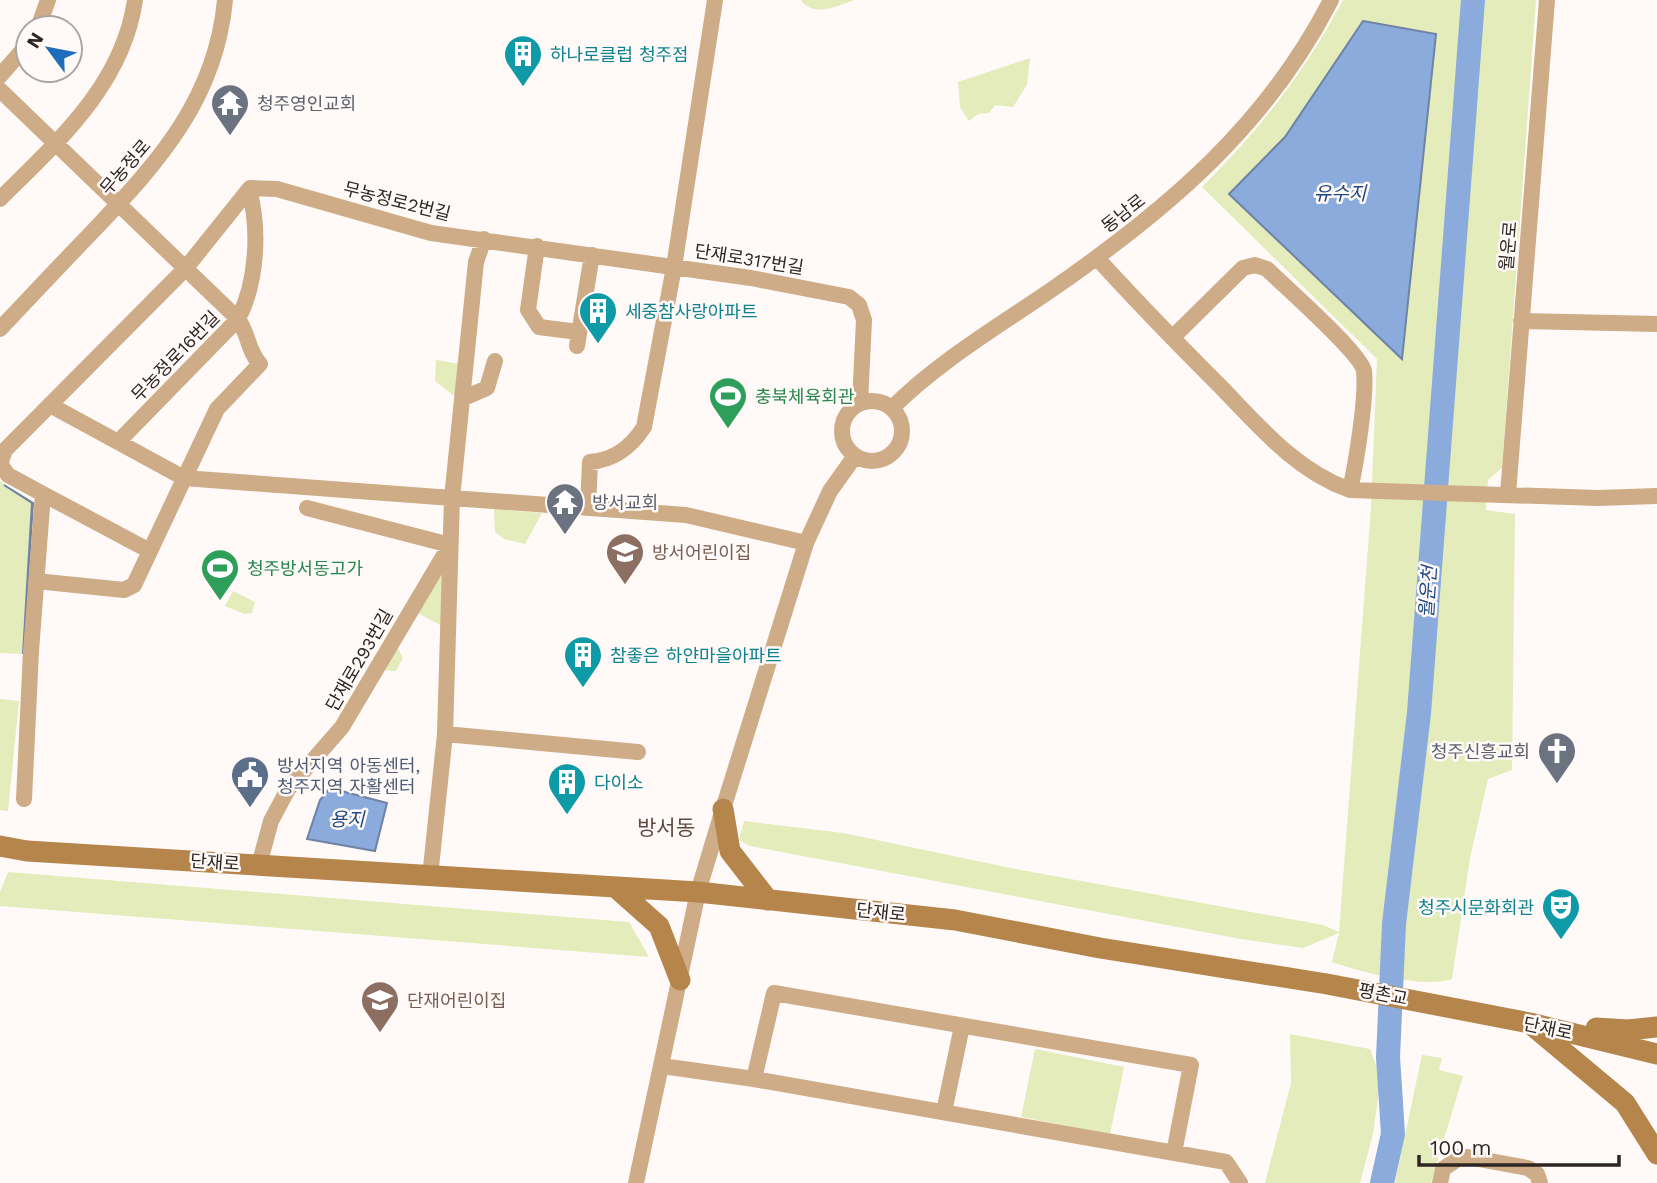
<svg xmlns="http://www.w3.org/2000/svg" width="1657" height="1183" viewBox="0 0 1657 1183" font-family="'Work Sans','Noto Sans KR',sans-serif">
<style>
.green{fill:#e3ecba}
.water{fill:#8aabdc;stroke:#6f83a4;stroke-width:2}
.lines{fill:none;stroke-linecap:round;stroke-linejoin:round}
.river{stroke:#8aabdc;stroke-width:24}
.street{stroke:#cdac87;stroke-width:16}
.secondary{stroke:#b5854c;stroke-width:21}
.labels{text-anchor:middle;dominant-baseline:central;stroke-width:5;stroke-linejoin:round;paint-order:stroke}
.culture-label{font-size:18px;fill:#0d838f;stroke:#fffaf8;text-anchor:start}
.worship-label{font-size:18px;fill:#5b616d;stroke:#fffaf8;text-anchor:start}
.street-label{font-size:18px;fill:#2f2522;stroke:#fffaf8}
.leisure-label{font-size:18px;fill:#27864d;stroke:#fffaf8;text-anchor:start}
.education-label{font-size:18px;fill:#785e54;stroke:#fffaf8;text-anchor:start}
.service-label{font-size:18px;fill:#4e5e75;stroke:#fffaf8;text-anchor:start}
.water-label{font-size:19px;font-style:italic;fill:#1f4884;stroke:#fffaf8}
.quarter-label{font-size:21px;fill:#604a42;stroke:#fffaf8}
</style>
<rect width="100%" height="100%" fill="#fffaf8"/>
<path class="green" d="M801,0H854C838,6 813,18 801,0Z
M1343,0H1536L1502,468L1488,480L1486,510L1515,514L1512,770L1488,779L1470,858L1452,979C1423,989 1362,972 1332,962L1339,933L1303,948L1241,939L750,846L739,840L744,821L843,833L1021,870L1323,925L1339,932L1371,507L1377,359L1202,187C1259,131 1306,70 1343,0Z
M1030,58L1027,85L1013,107L995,105L989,113L978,114L969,121L960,107L958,82Z
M436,360L461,364L460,395H453L435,381Z
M0,481L33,503L23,654L0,653Z
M494,509L542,513L525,544L504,539L495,532Z
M445,559L442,626L416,612Z
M233,591L255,602L252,613L244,614L225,606Z
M397,647L403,658L396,671L378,670Z
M0,699L19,701L8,811L0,810Z
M8,872L629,922L649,957L0,906V892Z
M1290,1034L1370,1049L1381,1078L1373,1134L1360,1183H1265L1291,1083Z
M1035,1049L1124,1067L1110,1134L1021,1117Z
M1422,1055L1442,1058L1439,1070L1463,1076L1431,1183H1395Z"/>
<path class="water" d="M1363,21L1436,34L1402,359L1229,194L1285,137Z
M4,485L33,503L23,654L32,503Z
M330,788L387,803L375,851L307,839L320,800Z"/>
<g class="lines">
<path class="river" d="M1382,1183L1393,1134L1388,1057L1394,924L1419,713L1473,0"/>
<path class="street" d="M38,28L48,0
M0,76L28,44
M0,90L238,319C249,334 247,350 260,364L217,409L134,585L124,590L36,581
M0,199C57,142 123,85 135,0
M537,246L528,310L539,327L578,332
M1097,258C1137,302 1178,344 1220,386C1259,426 1296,471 1350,490L1598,498L1657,496
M1521,321L1657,324
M0,329C32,295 64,261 96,228C160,160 216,98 225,0
M1172,338L1243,268L1255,265L1267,269C1284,286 1361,353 1364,371C1367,396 1356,464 1350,490
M577,346L592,255
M464,398L487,388L495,361
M842 431a30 30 0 1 1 60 0a30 30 0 1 1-60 0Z
M50,405L184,478L452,498L476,262L484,239
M892,408C939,361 999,326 1054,288C1168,209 1267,125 1331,0
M118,442L238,319C257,283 260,229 249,190
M43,494L148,550
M1508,494L1547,0
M588,508L590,462C615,460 631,447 644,427L674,267L715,0
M445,734L638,752
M24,799L31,651L43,494L8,475L0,464L5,450L185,269L250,188L277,189L431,233L751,278L849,297L859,305L864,320L860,403
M259,865L271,821L288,789L342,727L450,545L307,508
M430,877L445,734L452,498L686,515L806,543
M662,1066L754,1079L1226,1162L1240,1183
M754,1079L774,993L1191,1065L1174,1153
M944,1112L962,1026
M636,1183L698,892L723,809L806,543L830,491L855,456
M1440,1183L1443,1169L1462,1156L1528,1168L1537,1174L1540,1183"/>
<path class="secondary" d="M723,809L730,851L768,900
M0,846L27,851L698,892L955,920L1100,948L1327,984L1530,1023L1657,1054
M615,887L659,926L680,980
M1534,1027L1625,1103L1657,1154
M1596,1028L1628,1030L1657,1027"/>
</g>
<defs>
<symbol id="building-pin" viewBox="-11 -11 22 30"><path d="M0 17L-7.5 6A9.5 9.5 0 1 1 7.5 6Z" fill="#0f9aa8" stroke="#fffaf8"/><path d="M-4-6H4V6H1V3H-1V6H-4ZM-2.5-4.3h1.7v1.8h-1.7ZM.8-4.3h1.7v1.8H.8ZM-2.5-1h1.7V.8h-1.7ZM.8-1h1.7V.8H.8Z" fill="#fff"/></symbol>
<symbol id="temple-pin" viewBox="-11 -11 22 30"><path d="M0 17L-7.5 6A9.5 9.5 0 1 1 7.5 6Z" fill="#6b7280" stroke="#fffaf8"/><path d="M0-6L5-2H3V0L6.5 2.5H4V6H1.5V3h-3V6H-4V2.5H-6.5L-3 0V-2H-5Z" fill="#fff"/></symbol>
<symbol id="stadium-pin" viewBox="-11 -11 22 30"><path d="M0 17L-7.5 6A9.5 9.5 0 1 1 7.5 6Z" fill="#2e9e5b" stroke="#fffaf8"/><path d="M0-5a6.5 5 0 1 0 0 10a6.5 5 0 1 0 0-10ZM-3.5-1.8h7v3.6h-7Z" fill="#fff"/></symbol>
<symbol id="school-pin" viewBox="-11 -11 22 30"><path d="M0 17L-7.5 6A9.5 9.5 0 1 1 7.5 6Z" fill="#8d6e63" stroke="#fffaf8"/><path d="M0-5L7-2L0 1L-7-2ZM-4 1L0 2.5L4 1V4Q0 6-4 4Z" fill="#fff"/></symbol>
<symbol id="church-pin" viewBox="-11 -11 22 30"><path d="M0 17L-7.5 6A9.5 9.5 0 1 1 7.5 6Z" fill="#6b7280" stroke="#fffaf8"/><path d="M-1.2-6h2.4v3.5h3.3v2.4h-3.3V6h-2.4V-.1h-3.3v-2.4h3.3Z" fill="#fff"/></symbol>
<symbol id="civic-pin" viewBox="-11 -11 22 30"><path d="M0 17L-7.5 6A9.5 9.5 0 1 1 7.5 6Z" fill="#5c6f8a" stroke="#fffaf8"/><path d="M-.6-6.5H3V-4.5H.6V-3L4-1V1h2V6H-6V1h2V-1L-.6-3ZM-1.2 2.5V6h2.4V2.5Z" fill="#fff"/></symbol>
<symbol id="theatre-pin" viewBox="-11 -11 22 30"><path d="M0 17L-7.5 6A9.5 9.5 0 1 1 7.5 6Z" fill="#0f9aa8" stroke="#fffaf8"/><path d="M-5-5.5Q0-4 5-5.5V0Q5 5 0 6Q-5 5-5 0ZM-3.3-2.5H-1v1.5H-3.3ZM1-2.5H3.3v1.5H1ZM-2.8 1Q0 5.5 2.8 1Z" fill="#fff"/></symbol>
</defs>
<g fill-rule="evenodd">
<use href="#building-pin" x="501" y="32" width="44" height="60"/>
<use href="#temple-pin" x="208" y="81" width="44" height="60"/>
<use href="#building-pin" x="576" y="289" width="44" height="60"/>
<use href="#stadium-pin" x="706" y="374" width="44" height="60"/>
<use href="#temple-pin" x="543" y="480" width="44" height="60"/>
<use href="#school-pin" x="603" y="530" width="44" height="60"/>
<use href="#stadium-pin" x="198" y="546" width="44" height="60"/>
<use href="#building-pin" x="561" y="633" width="44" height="60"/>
<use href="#church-pin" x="1535" y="729" width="44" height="60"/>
<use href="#civic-pin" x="228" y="753" width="44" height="60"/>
<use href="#building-pin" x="545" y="760" width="44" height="60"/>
<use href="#theatre-pin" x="1539" y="885" width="44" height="60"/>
<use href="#school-pin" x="358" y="978" width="44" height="60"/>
</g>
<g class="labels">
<g class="culture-label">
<text x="550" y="54">하나로클럽 청주점</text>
<text x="625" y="311">세중참사랑아파트</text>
<text x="610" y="655">참좋은 하얀마을아파트</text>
<text x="594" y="782">다이소</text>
<text x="1534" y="907" text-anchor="end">청주시문화회관</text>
</g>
<g class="worship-label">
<text x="257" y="103">청주영인교회</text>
<text x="592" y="502">방서교회</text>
<text x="1530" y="751" text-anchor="end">청주신흥교회</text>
</g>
<g class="street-label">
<text transform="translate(125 167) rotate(-49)">무농정로</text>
<text transform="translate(397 201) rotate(14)">무농정로2번길</text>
<text transform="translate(1123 213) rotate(-38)">동남로</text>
<text transform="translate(1508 246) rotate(-85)">월운로</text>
<text transform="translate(749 259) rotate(9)">단재로317번길</text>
<text transform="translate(175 356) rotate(-46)">무농정로16번길</text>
<text transform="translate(359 660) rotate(-60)">단재로293번길</text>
<text transform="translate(215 862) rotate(4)">단재로</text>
<text transform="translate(881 912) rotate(6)">단재로</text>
<text transform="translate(1383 994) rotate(11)">평촌교</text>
<text transform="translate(1548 1028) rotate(12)">단재로</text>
</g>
<g class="leisure-label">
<text x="755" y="396">충북체육회관</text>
<text x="247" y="568">청주방서동고가</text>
</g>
<g class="education-label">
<text x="652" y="552">방서어린이집</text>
<text x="407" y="1000">단재어린이집</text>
</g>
<g class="service-label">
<text x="277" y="765">방서지역 아동센터,<tspan x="277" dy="21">청주지역 자활센터</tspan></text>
</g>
<g class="water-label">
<text x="1340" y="193">유수지</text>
<text transform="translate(1428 592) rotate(-86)">월운천</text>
<text x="347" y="819">용지</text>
</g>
<g class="quarter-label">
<text x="666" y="827">방서동</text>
</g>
</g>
<g transform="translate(49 49) rotate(302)"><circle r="33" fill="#fffaf8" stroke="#aca5a2" stroke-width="2"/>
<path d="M0-5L12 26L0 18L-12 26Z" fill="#206dbc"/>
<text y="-10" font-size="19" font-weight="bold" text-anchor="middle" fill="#2f2522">N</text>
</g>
<path d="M1419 1155v10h200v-10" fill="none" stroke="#2f2522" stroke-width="3.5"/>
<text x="1430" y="1155" font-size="21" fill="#2f2522" stroke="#fffaf8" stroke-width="5" paint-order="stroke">100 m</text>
</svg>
